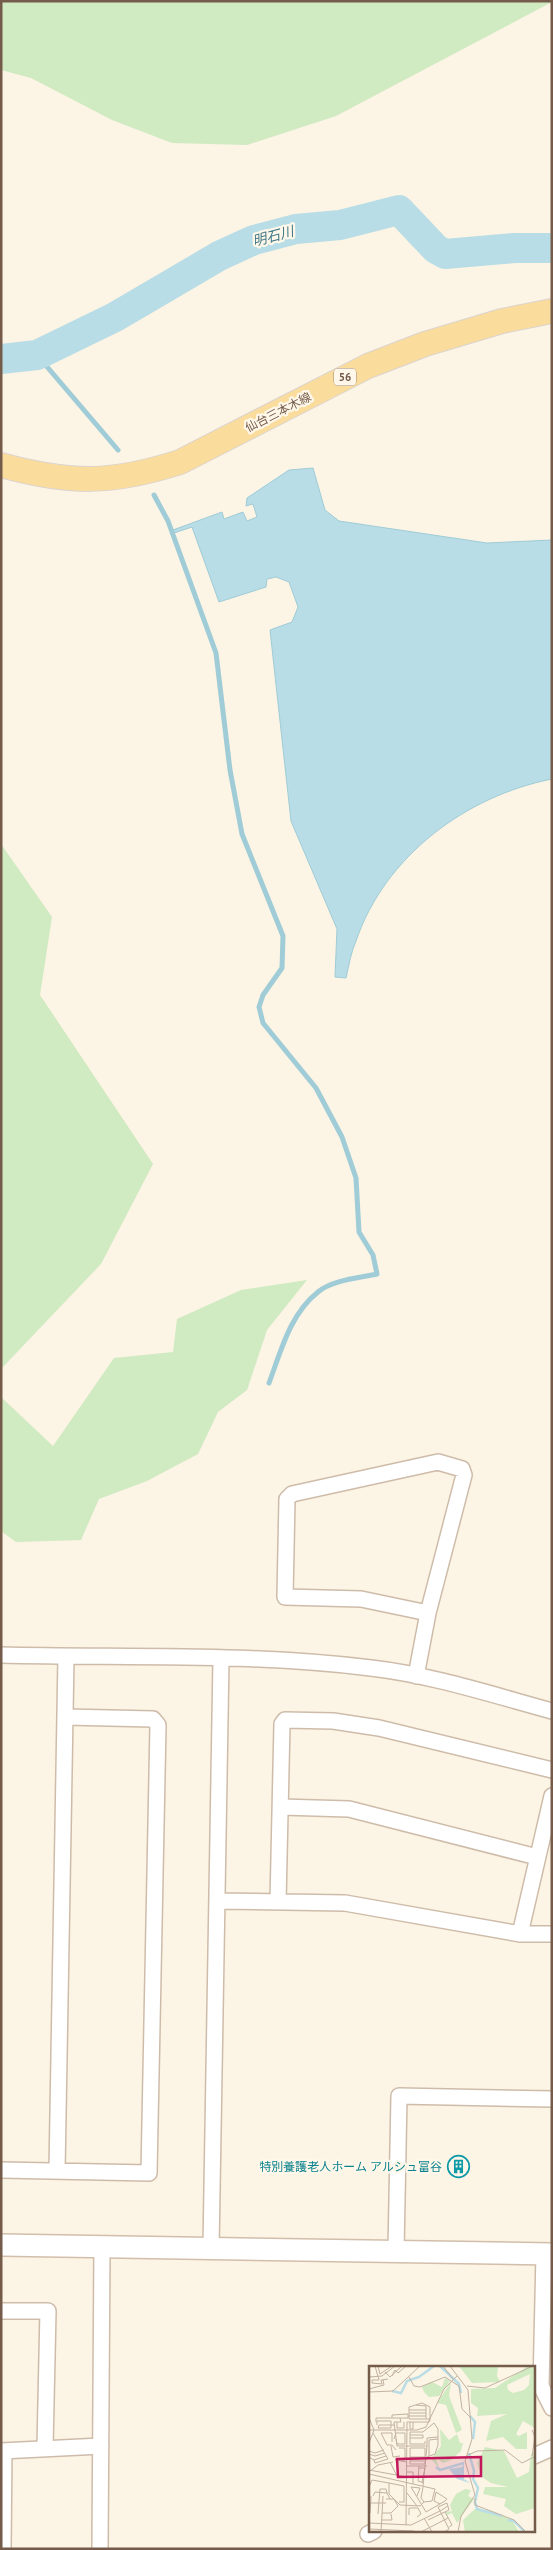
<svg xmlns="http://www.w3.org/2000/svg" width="553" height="2550" viewBox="0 0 553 2550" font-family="'PT Sans','Noto Sans JP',sans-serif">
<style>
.green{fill:#d0eac2}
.water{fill:#b8dde6;stroke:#9fccd7}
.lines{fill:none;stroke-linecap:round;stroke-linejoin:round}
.stream{stroke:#9fccd7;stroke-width:5}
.river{stroke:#b8dde6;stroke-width:30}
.street-casing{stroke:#cebcaa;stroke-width:18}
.secondary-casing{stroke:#d2beaa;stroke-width:24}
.primary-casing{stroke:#dbd4d0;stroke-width:26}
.street{stroke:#fff;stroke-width:15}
.secondary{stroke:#fff;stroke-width:21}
.primary{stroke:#fadc9c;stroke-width:24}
.labels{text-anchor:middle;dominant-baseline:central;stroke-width:4.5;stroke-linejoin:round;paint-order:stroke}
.shield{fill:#fff8ea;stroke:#9e8a7a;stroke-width:1}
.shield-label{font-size:11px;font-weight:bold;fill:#745b4a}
.street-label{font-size:12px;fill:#745b4a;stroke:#fff8ea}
.culture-label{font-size:12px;fill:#0d838f;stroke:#fff8ea;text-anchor:end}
.water-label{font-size:14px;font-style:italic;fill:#437a88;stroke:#fff8ea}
.inset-river{fill:none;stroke:#b8dde6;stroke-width:2.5}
.inset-road{fill:none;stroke:#c2b2a1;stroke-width:1}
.view{fill:#c2185b;fill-opacity:0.15;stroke:#c2185b;stroke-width:2.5}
.inset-edge{fill:none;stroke:#745b4a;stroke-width:2.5}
</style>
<rect width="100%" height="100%" fill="#fcf4e4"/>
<path class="green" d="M1,1H552V2L336,116L247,145L172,143L112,120L31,78L1,70Z
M1,844L52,917L40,995L153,1164L101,1264L1,1369Z
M307,1280L267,1330L247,1390L218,1412L198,1454L147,1481L99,1499L81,1540L16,1542L1,1531V1397L53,1446L114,1358L173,1352L177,1319L241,1290Z"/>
<path class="water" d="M313,468L325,510L339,521L487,543L552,540V779C466,796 385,856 356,941C351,952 349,965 346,978L335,977L337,929L291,821L270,630L292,622L298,607L289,582L276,577L267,579L266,587L219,602L192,527L174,533L173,530L222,512L224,519L243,512L247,521L257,517L253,504L246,506L247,498L289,470Z"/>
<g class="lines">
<path class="stream" d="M37,355L118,450
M154,495L168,521L216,653L230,770L242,834L283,936L282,968L263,995L259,1007L263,1023L316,1088L342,1137L356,1178L359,1232L373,1255L377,1274C359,1278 332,1280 318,1292C290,1314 281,1351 269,1383"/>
<path class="river" d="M1,359L37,355L115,317L219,256L254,240L296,229L340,225L399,210L436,249L445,254L515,248H552"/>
<defs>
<path id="street" d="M1,1655C124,1658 249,1653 371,1668C432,1675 493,1695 552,1711
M416,1676L428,1613L464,1475L462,1469L438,1462L292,1494L287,1499L285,1597L361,1599L428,1613
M281,1807L349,1809L537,1857
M217,1901L345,1903L520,1934H552
M278,1902L282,1724L285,1720L333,1721L379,1728L552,1770
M520,1934L552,1796
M1,2170L149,2173L158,1725L153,1719L66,1717
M57,2171L66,1657
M211,2248L221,1659
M396,2251L399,2096L552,2099
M544,2254L541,2386L552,2408
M1,2311H48L45,2447
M1,2451L101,2446
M534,2456L552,2448
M368,2534L374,2531
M3,2549L4,2451
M100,2549L102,2246"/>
<path id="secondary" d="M1,2245L552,2254"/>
<path id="primary" d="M1,465C70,484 112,484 180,462L368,366L425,344L502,321L552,311"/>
</defs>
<use href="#street" class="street-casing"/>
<use href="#secondary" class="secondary-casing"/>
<use href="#primary" class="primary-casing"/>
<use href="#street" class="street"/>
<use href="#secondary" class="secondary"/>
<use href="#primary" class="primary"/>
</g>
<defs>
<symbol id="building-ring" viewBox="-11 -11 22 22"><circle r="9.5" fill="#fff8ea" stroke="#0f9aa8" stroke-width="1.5"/><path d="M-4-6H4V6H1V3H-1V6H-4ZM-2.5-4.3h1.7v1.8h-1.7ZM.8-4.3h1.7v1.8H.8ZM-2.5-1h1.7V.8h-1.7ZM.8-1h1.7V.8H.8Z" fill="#0f9aa8"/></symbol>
</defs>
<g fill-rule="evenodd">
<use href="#building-ring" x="446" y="2154" width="25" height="25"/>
</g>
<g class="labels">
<rect class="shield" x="334" y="368.5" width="22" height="17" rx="4"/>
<g class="shield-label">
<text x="345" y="377">56</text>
</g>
<g class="street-label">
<text transform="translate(278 412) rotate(-27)">仙台三本木線</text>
</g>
<g class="culture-label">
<text x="442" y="2166">特別養護老人ホーム アルシュ富谷</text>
</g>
<g class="water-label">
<text transform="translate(273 236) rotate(-15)">明石川</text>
</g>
</g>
<g transform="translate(369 2366)">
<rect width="166" height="166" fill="#fcf4e4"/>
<path d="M90,0H129L128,10L131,16L103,17ZM159,0H166V62L154,55L147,68L150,70L158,66V83H147L134,71L117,75L122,55L138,48L108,50L109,42L102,37V23L126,22ZM161,8L160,19L155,24L144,27L139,24L138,19ZM76,12L81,15L70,30L60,31L55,26L53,21L63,16L73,21ZM82,16L80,30L93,64L87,67L77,39L68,37ZM71,63L80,74L88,68L91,77H94L92,85L82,94L74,97L67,92L70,102L62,93L72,80ZM116,81L135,85L148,112L160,106L162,89L166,85V142L147,148L135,140L137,133L114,128L116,121H139L122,117L113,111L108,97ZM96,123L102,124L99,130L105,133L88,157L83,147L78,149L77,146L83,145L81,139L87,128ZM106,143L124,145L143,154L150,166H96L94,154Z" fill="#d0eac2" fill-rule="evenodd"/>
<path d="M95,97V113L101,117L88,113L80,103L93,101Z" fill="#b8dde6"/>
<path class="inset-river" d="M71,0L90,18L92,27M23,25L32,27L38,15L50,11L65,0M101,50L106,56L104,73M100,87L105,105L104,113L109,122L106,136L108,143L133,150M67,101L71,104L95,97M139,154L145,155L155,165"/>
<path class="inset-road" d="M6,0L10,14H3V17L13,18L12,14L19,13M9,0L11,8L23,0M74,0L84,13M81,0L99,24L103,73L96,95L106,129L92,150L89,166M16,6L21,11L33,0M23,10L26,4L29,7L37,0M0,11L13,10L26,0M40,11L45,20L51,21L76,11L82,15M82,15L90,20L93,43L102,52M98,20L116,22L164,0M0,23L15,19L14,14M0,26L24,25L51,0M47,39L57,40V53M40,44H57M40,47H57M40,50H57M0,52L5,64L0,77M23,52V49L39,48V52H31M7,56V52H31L32,56H25L28,80H58V72L69,71M28,56V62H35V56M41,56V63H44V56M8,59V55H22V62H9L10,59H25M0,64H48L57,61L75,23L88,10M163,64L166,71L163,90M4,67L19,93L6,97L5,94M41,72H54V69H41M25,73L27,67H36V78H28L27,73M56,75V78H41V66H54L65,57L69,63V79L66,88L58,91M23,76V67H12L18,79H23L27,84M22,80L24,91L31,90M30,82H36V94H32M0,85L6,87L15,84M0,88L6,90L16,87M60,90V74L69,73M97,90L108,85L136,84L153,97L167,90M0,91L5,94L17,90M41,91H56V87M32,93L26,94L38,96M41,95H57M56,95V98H41V82H56V87M21,96L28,110M38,100H58M50,100L49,115L55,117M50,102H56L53,116M0,104L38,111M1,105L9,99L24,96M38,106H44V118M0,108L66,123M20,117L35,120V136H30M54,120L58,80M0,121L3,114L20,117V128L31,139L51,140L55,136M54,121L52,132L55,136L63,135L66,123M38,127L48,140M4,130L6,126L18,127L21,133M48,130L51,122L42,121L57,146L76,135L78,133L67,126L65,135L71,138M106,132V139L145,154L156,165M1,137H17M76,146L83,159L80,161M1,147L2,130M13,147H22L29,140L25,133H17M9,148L11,123H17L18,127M40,149V142H49L52,148L48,151M55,152L63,166M13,154H23L22,148M59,154L80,144L78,137L69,141L71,145L79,140M0,157L42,159L71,145L80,163L75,166M37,159L38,56H60L61,54V41L53,37L40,41V53H61M0,163L45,165M12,166L14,130M52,166L79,152"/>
<path class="view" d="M112,91V110L29,111L28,93Z"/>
<rect width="166" height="166" class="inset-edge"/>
</g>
<rect width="553" height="2550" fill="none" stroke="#745b4a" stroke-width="5"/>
</svg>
